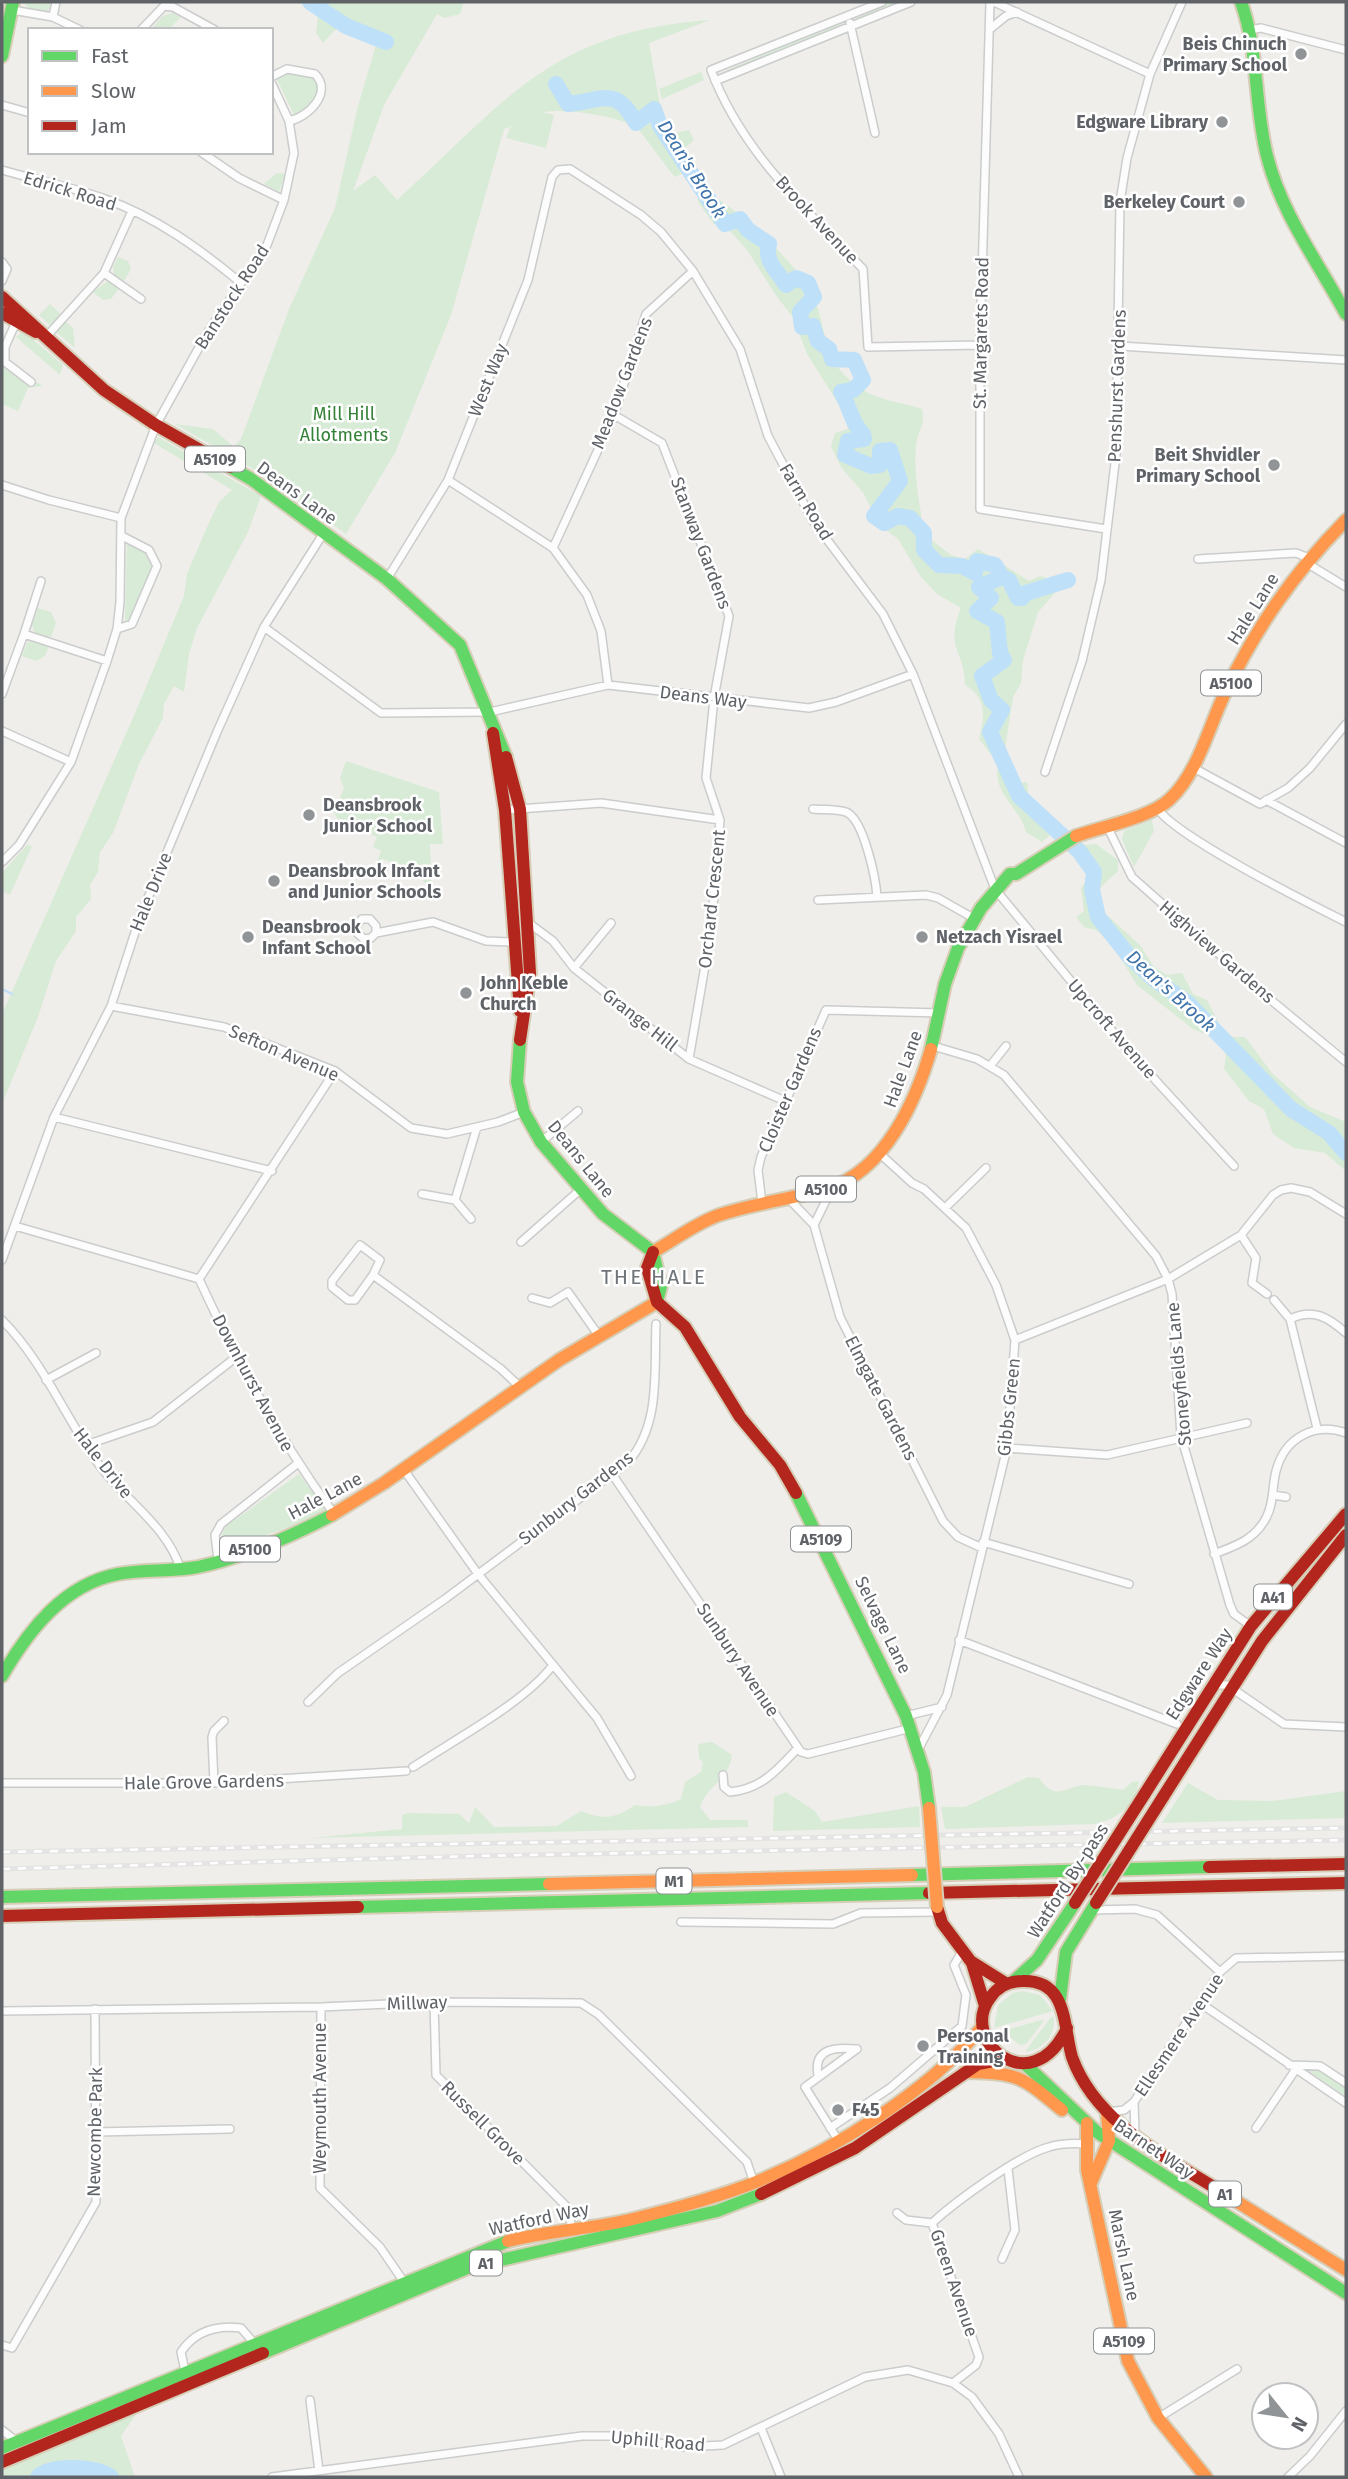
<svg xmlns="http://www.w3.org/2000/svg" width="1348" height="2479" viewBox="0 0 1348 2479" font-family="'Fira Sans',sans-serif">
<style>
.green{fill:#d8ebd6}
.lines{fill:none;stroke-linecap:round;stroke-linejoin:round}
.stream{stroke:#bfe0f9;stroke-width:2.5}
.river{stroke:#bfe0f9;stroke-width:16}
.street-casing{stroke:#cbcccc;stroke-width:10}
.fast-casing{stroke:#d7ceb8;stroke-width:16}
.slow-casing{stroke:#d7ceb8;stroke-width:16}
.jam-casing{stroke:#d7ceb8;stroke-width:16}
.street{stroke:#fdfcfc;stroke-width:7}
.fast{stroke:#63d668;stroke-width:12}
.slow{stroke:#ff974d;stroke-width:12}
.jam{stroke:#b3261e;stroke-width:12}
.rail-casing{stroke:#e4e4e4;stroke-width:5}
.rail{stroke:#fff;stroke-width:2.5;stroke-dasharray:8;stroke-linecap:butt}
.slow-bridge-casing{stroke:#d7ceb8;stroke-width:16;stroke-linecap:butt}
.jam-bridge-casing{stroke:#d7ceb8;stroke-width:16;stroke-linecap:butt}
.slow-bridge{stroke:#ff974d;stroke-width:12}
.jam-bridge{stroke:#b3261e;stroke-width:12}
.poi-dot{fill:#919496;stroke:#fff;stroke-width:2.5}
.labels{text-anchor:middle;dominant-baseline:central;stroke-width:5;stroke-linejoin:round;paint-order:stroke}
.shield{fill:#fff;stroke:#8f9295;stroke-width:2}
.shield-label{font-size:16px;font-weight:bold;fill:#5f6368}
.poi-label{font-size:18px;font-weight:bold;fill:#5f6368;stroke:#fff;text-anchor:start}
.street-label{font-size:18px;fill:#5f6368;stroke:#fff}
.park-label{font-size:18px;fill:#348238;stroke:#fff}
.water-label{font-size:19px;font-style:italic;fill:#4174aa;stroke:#fff}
.quarter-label{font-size:21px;letter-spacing:2px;fill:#70757a;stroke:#fff}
</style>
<rect width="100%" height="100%" fill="#efeeea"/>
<path class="green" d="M24,2H51L48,12L28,8Z
M303,2H464L460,14L444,18L437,14L384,105L353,191L375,175L397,200C506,101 551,31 710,20L649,43L663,122L675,133L689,130L694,140L683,150L687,171L675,177C666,167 641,130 634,126C616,116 552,105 534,115L542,112L554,115L546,148L506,138L510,128L514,126L504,129L451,315L395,453L346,534L257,471L175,424L213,429L234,447L241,439L289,309L335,208L358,106L376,45L340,25L323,43L316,33L318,16Z
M889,2H902L856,20L853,19Z
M172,13L181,17L168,30H150L163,16Z
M842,20L844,25L725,73L723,72Z
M289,71L317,78L319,88L307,111L295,117L276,77Z
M701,72L704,80L662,99L659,89Z
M277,173L285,174L279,192L264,184Z
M697,187C728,199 800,265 813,296C830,334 817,354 857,386C877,401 899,401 922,409C925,426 920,426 917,440C912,469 920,505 924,534L951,555L965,559L978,549L1029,581L1040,576L1055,580V593L1038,612L1023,660L1021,683L1013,697L1005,749L995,760L979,739C985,716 987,698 965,685C965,650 944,649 961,608L937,594L921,577L898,539L879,525L864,494L841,467L831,446L835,433L848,429L845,414L807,354L793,317L777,297L747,250L731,232L714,224L698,202Z
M118,257L128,261L131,269L124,281L114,275L113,267Z
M109,280L120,287L111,299L103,300L93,292Z
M50,304L62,315L51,326L39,315Z
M65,321L73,328L75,348L56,332Z
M23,331L63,365L60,375L16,337Z
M2,363L30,386L35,381L43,386L28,388L18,411L2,404Z
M158,437L261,496L248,532L197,628L189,654L184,692L174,686L164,704L163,718L139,764L113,833L100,852L98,872L90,885L91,899L76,917V931L56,961L38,1017L2,1104V1014L136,711L184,596L187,574L207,527L219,502L232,490L154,443Z
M127,542L146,552L154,566L131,618L125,621Z
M38,608L51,612L56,623L51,637L35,633L32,625Z
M33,640L49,646L45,656L36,661L22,656L27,643Z
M346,761L439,792L443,844H430L432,885L423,882L425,876L383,859L377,862L381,851L373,847L377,837L338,820L333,810L344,789L340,778Z
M1007,761L1011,767L1006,775V785L1027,782L1028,793L1058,828L1042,842L1026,832C1021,810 992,792 998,767Z
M517,816L523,914L516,915L509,817Z
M1152,820L1154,831L1134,867L1122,839L1124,831Z
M1096,844L1118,860V871L1101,887L1097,895L1099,908L1140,945L1154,967L1167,975L1182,973L1193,994L1207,1000L1222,1029L1214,1038L1193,1029L1137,985L1112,944L1096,930L1084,927L1076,917L1084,911L1081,888L1088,878L1076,852L1084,845Z
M27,845L32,846L10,895L2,891V873Z
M1231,1037H1245L1272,1073L1310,1107L1346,1122V1171L1325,1153L1294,1148L1273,1134L1264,1109L1249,1101L1224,1069L1226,1055L1222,1047Z
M299,1474L324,1507L322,1515L223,1551L222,1534L226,1526Z
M712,1742L732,1755C729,1780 707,1785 700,1807L710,1820H748V1827L311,1838L402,1829V1815L408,1813L459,1814L469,1823L475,1807L494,1827L557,1826L581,1811C602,1820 616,1819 635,1805C652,1808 665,1806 681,1799L685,1782L701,1772L703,1763L699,1758L698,1744Z
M1028,1777L1039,1778C1055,1802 1065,1787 1084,1785C1088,1785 1120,1789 1123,1790L1132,1782L1139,1781C1136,1805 1117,1820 1094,1824L945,1829L941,1807H965Z
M1188,1783L1218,1800L1273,1801L1346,1791V1818L1162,1823Z
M786,1792L815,1811L822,1822L919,1806L920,1827L773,1831L774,1797Z
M1023,1991L1040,1995L1053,2011L994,2028L998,2005L1013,1993Z
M1051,2017H1054C1055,2037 1044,2049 1025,2052Z
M1041,2020L1044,2021L1026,2044L1020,2045L1006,2034V2030Z
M1303,2068H1319L1346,2086V2097Z
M144,2403L121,2436L135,2477H2V2462Z"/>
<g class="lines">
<path class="stream" d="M2,989L12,994"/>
<path class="river" d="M310,2L346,26L386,42
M556,84L568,104C604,100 616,86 636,123L654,109L660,126L725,224L740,219L748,230L769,244C764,262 778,271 786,285L796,278L808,283L814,297L800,312L802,327L813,326L818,341L829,349L832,359L854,360L863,380L853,390L841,392C850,406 851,423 863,434L864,439L848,441L845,455L871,466L880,465V451L890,450L900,481L874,516L884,523L898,516L910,518L924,533V550L939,565L962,566L975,573L977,561L995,565L1002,577L979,587L991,598L977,611L997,622L1000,653L1004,660L982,676L991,700L1002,710L990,732L1019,796L1079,851L1094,872L1092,890L1098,917L1129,956L1155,980L1187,1002L1291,1109L1329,1133L1346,1153
M1002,577L1009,580L1018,598H1022L1026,593L1068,580
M38,2477C52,2464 95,2466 111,2477"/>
<defs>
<path id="street" d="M882,2L711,70C741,150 804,208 863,269L868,347L980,345
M990,2L980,345V509L1106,529
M994,2L1150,74
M12,10L53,17L80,30
M53,17L56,2
M850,23L875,133
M990,29L1006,16L1017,12
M141,30L164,6L173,7L215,30
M1249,30L1261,28L1346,50
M271,77L287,69L315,74C333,92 309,117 289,121
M715,81L911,2
M2,105L30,113
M201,152L239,178L284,200
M2,170C36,180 72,187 105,199C156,217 200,249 241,283
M2,262L7,269L2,281
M104,273L141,299
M16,322L5,347V362L31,382
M46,337L104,273L132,211
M1120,346L1346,360
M614,415L662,443L729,616L714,698L706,778L720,820L711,931L689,1059
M448,480L553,548L587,595L601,631L608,685
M2,485L49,500L121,518
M553,548L614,415L646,314L693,271
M1198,559L1296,553L1309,558
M1305,562L1346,587
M387,579L448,480L528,280L552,177L558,170L570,169L641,215L661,232L693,271L740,349L768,436L813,521L883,614L913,674L995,889L1127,1049L1234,1166
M264,627L381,713L490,712L608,685L809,708L836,702L913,674
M117,629L132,624L157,566L149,550L122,536
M24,634L41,581
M2,694L24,634L107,661
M2,731L71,762
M1192,767L1260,804L1288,788L1310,768L1346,724
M1045,772L1082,661L1101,580L1116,455L1120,202L1127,158L1150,74L1182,2
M1266,800L1346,843
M1157,808C1175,836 1310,904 1346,922
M813,809C823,810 837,809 846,812C864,819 876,880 877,897
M505,810L601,803L720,820
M1107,826L1132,877L1271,1000L1346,1062
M2,862L19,845L71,762L107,661L117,629L120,602L121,518L156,425L207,333L267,245L284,200L294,153L289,121L271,82
M818,900L926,895L938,898L975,919
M526,921L553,941L574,968L689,1059L785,1101
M376,933V926L370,919H362L357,924L356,932L364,939L371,938L376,933L433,922L486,941L513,942
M574,968L611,923
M111,1006L224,1027L335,1071L411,1128L447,1134L498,1122L524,1112
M933,1046L977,1059L1004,1075L1156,1256L1168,1279L1172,1294L1181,1436L1230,1605L1234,1614L1251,1626
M990,1066L1006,1046
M54,1117L272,1171
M541,1142L578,1111
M878,1152L912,1183L924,1189L966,1228L996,1285L1015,1340L1007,1448L947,1695L918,1750
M422,1194L455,1200
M789,1199L814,1225L840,1317L943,1521L958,1537L982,1548
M762,1203L758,1170L761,1157L826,1010L940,1013
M945,1208L986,1168
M471,1219L455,1200L477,1127
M814,1225L832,1188
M15,1226L199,1279
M1241,1235L1256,1258L1252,1283L1267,1294
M521,1242L581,1189
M2,1260L54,1117L111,1006L140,917L217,732L264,627L323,534
M373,1275L380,1260L360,1245L332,1281V1287L348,1300H355L373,1275L501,1369L520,1387
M532,1298L550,1303L568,1292L599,1336
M1274,1300L1290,1319L1317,1428
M1290,1319C1313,1308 1328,1317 1346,1333
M2,1320C44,1362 65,1418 100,1466C127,1502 167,1526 181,1570
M1015,1340L1168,1279L1241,1235L1273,1195L1281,1190L1291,1188L1310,1192L1346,1214
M46,1380L96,1353
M86,1445L153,1422L235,1358
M1007,1448L1107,1455L1247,1423
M404,1470L478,1574L597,1718L631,1776
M612,1474L801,1752L808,1754L911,1728
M1273,1495L1286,1497
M334,1514C280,1440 237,1362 199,1279L335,1071
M983,1542L1129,1584
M1214,1554C1236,1546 1255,1539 1266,1518C1274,1504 1272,1486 1276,1471C1285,1437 1315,1422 1346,1433
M218,1560L215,1535L221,1524L297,1464
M959,1640L1177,1724
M1216,1685H1227L1284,1724L1346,1727
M308,1702L338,1673L445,1599L628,1462C661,1425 654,1370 656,1324
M906,1716L942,1707
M413,1767C454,1740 524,1703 553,1665
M723,1775L724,1787L730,1792C762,1789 777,1770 798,1748
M2,1783H214L406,1771
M214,1783L212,1737L214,1731L224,1721
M1093,1910L1135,1909L1157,1915L1220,1972
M681,1922L833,1924L861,1913L937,1912
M434,2002L436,2075L567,2207L572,2228
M1200,2003L1346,2103
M321,2007L320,2188L380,2247L404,2282
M2,2011L321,2007L434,2002L581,2003L598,2014L747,2162L754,2183
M1289,2065L1320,2066L1346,2083
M818,2075C813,2048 836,2047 856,2049
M1134,2103L1135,2133
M1107,2112L1124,2110L1134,2102L1220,1972L1236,1958L1346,1956
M830,2128L890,2088L962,2026L966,1995L954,1965L963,1950
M1256,2128L1296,2069
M97,2132L230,2129
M838,2140L805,2087L857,2049
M897,2213L906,2220L932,2223
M1002,2259L1015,2230L1008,2169
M2,2345L12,2348L96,2202L95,2009
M185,2371L181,2352C195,2331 217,2325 241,2328L254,2343
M953,2383L976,2365L979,2357L932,2223C956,2201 1019,2155 1049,2147C1062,2143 1074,2143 1087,2144
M310,2400L319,2471
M1158,2418L1237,2369
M761,2428L781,2477
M2,2430L16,2441
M272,2477L582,2436H614L684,2447L723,2445L865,2377L908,2370L953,2383L972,2397L999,2434L1019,2477
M1288,2477L1310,2456L1346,2411"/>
<path id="fast" d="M1241,2C1259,52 1254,105 1267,156C1281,213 1318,262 1346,314
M2,56L13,2
M230,467L251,479L387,579L460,645L506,757
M520,1040L517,1082L524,1112L541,1142L603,1214L653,1252L661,1286L657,1302
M931,1049L945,984L958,948L981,908L1010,874H1016L1076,836
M796,1493L906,1716L924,1772L929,1808
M2,1676C28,1631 64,1584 118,1574C144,1569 172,1572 198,1567C244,1557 290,1537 332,1515
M912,1875L1209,1867
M2,1897L549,1884
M358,1907L929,1893
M1015,1980L1037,1960L1075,1903
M1060,1999L1066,1952L1096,1903
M1025,2064L1098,2133L1346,2293
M263,2353L470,2267L717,2211L761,2194
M2,2448L508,2241"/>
<path id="slow" d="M1076,836C1101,827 1152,817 1170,799C1197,774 1209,727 1224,695C1256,627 1294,573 1346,520
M653,1252C674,1240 696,1223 719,1215C755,1203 793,1199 829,1188C885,1170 916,1101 931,1049
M332,1515L384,1483L559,1360L657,1302
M549,1884L912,1875
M965,2072C1019,2073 1021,2076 1062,2110
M1087,2123V2170L1128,2361L1158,2418L1206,2477
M1091,2183L1109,2141L1107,2112
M1220,2191L1346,2270
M508,2241C548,2231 589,2229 629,2220C670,2210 716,2198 756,2182C834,2150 928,2092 982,2027"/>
<path id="jam" d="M2,297L104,390L156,425L230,467
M2,313L36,332
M493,733L505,810L520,1011
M506,757L520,809L530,973L520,1040
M653,1252L647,1268L657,1302L685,1327L740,1417L780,1465L796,1493
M1144,1795L1251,1626L1346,1514
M1163,1797L1262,1641L1346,1535
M1209,1867L1346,1864
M929,1893L1346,1883
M937,1907L942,1923L972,1963L985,2006
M2,1916L358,1907
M972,1962L1007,1984
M1067,2028C1032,2103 958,2041 990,1998C997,1987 1009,1981 1022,1981C1068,1979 1063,2026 1072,2057C1095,2122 1164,2156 1220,2191
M761,2194L855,2148L978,2064L1004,2059
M2,2462L263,2353"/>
</defs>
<use href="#street" class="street-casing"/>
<use href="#fast" class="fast-casing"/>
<use href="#slow" class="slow-casing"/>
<use href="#jam" class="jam-casing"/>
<use href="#street" class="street"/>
<use href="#fast" class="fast"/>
<use href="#slow" class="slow"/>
<use href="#jam" class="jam"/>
<defs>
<path id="rail" d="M2,1852L1346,1828
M2,1869L474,1856L1346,1840"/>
</defs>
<use href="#rail" class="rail-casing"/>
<use href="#rail" class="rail"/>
<defs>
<path id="slow-bridge" d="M929,1808L937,1907"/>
<path id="jam-bridge" d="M1075,1903L1144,1795
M1096,1903L1163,1797"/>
</defs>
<use href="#slow-bridge" class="slow-bridge-casing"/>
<use href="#jam-bridge" class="jam-bridge-casing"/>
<use href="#slow-bridge" class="slow-bridge"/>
<use href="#jam-bridge" class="jam-bridge"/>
</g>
<g class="poi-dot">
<circle cx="1301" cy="54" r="7"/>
<circle cx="1222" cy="122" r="7"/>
<circle cx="1239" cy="202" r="7"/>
<circle cx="1274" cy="465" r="7"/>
<circle cx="309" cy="815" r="7"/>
<circle cx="274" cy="881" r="7"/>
<circle cx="248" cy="937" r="7"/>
<circle cx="922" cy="937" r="7"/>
<circle cx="466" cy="993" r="7"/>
<circle cx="923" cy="2046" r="7"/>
<circle cx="838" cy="2110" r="7"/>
</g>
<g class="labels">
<g class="shield">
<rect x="185" y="446.5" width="60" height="25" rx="5"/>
<rect x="1201" y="670.5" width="60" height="25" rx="5"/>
<rect x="796" y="1176.5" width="60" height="25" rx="5"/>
<rect x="791" y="1526.5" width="60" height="25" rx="5"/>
<rect x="220" y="1536.5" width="60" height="25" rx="5"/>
<rect x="1254" y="1584.5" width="38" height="25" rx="5"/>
<rect x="656.5" y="1868.5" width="35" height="25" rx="5"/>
<rect x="1209" y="2181.5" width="32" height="25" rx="5"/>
<rect x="470" y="2250.5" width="32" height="25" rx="5"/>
<rect x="1094" y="2328.5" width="60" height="25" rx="5"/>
</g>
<g class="shield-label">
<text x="215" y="459">A5109</text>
<text x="1231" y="683">A5100</text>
<text x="826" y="1189">A5100</text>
<text x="821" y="1539">A5109</text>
<text x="250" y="1549">A5100</text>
<text x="1273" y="1597">A41</text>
<text x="674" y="1881">M1</text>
<text x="1225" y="2194">A1</text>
<text x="486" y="2263">A1</text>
<text x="1124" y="2341">A5109</text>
</g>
<g class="poi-label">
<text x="1287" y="44" text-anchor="end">Beis Chinuch<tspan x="1287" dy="21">Primary School</tspan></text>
<text x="1208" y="122" text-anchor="end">Edgware Library</text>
<text x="1225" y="202" text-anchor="end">Berkeley Court</text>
<text x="1260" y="455" text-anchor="end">Beit Shvidler<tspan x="1260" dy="21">Primary School</tspan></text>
<text x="323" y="805">Deansbrook<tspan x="323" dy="21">Junior School</tspan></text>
<text x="288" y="871">Deansbrook Infant<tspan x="288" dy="21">and Junior Schools</tspan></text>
<text x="262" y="927">Deansbrook<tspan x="262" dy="21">Infant School</tspan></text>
<text x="936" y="937">Netzach Yisrael</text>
<text x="480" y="983">John Keble<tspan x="480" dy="21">Church</tspan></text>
<text x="937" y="2036">Personal<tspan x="937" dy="21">Training</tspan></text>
<text x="852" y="2110">F45</text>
</g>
<g class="street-label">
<text transform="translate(70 191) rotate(17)">Edrick Road</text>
<text transform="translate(817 220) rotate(47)">Brook Avenue</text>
<text transform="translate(232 297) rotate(-57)">Banstock Road</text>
<text transform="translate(981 333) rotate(-89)">St. Margarets Road</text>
<text transform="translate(488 380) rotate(-68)">West Way</text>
<text transform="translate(622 383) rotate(-69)">Meadow Gardens</text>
<text transform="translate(1117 386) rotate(-88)">Penshurst Gardens</text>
<text transform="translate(297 493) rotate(36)">Deans Lane</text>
<text transform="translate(806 502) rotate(59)">Farm Road</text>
<text transform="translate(701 543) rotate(69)">Stanway Gardens</text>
<text transform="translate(1253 609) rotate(-58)">Hale Lane</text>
<text transform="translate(703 697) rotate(7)">Deans Way</text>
<text transform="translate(151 892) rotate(-68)">Hale Drive</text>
<text transform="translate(712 899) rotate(-84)">Orchard Crescent</text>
<text transform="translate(1217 952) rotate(41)">Highview Gardens</text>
<text transform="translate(640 1020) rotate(38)">Grange Hill</text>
<text transform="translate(1112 1029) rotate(49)">Upcroft Avenue</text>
<text transform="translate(284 1053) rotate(23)">Sefton Avenue</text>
<text transform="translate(903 1069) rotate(-70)">Hale Lane</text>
<text transform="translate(790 1090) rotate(-67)">Cloister Gardens</text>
<text transform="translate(581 1159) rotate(51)">Deans Lane</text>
<text transform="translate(1179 1374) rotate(-95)">Stoneyfields Lane</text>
<text transform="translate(253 1383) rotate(62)">Downhurst Avenue</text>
<text transform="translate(881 1398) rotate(63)">Elmgate Gardens</text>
<text transform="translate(1009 1407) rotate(-84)">Gibbs Green</text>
<text transform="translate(103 1463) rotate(52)">Hale Drive</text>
<text transform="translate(325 1496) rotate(-28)">Hale Lane</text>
<text transform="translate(576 1498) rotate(-38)">Sunbury Gardens</text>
<text transform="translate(883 1625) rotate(64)">Selvage Lane</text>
<text transform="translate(738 1660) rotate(56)">Sunbury Avenue</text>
<text transform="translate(1199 1674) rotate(-57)">Edgware Way</text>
<text transform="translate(204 1782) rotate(-1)">Hale Grove Gardens</text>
<text transform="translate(1068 1881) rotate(-57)">Watford By-pass</text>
<text transform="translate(417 2003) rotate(-2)">Millway</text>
<text transform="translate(1179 2035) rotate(-56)">Ellesmere Avenue</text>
<text transform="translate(320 2098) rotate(-90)">Weymouth Avenue</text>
<text transform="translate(483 2123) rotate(45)">Russell Grove</text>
<text transform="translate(95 2132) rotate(-89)">Newcombe Park</text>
<text transform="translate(1154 2149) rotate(34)">Barnet Way</text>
<text transform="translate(539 2219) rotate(-12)">Watford Way</text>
<text transform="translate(1124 2255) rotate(78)">Marsh Lane</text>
<text transform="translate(954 2283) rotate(71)">Green Avenue</text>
<text transform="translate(658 2441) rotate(5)">Uphill Road</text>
</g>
<g class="park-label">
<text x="344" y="414">Mill Hill<tspan x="344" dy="21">Allotments</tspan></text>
</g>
<g class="water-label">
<text transform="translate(692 169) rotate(58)">Dean's Brook</text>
<text transform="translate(1171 991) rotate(42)">Dean's Brook</text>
</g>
<g class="quarter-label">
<text x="654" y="1277">THE HALE</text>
</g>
</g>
<rect width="1348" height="2479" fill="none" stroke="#5f6368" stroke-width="7"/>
<rect x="28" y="28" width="245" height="126" fill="#ffffff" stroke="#bfc1c3" stroke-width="2"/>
<rect x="42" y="51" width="35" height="10" fill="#63d668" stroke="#bfc1c3" stroke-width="2"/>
<text x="91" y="63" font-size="21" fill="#5f6368">Fast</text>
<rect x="42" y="86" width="35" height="10" fill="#ff974d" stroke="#bfc1c3" stroke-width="2"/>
<text x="91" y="98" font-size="21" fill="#5f6368">Slow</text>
<rect x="42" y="121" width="35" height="10" fill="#b3261e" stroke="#bfc1c3" stroke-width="2"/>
<text x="91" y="133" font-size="21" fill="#5f6368">Jam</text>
<g transform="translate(1285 2416) rotate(120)"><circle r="33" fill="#ffffff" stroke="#bfc1c3" stroke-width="2"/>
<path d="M0-5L12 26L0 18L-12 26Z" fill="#919496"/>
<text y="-10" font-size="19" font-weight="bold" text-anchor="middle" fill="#5f6368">N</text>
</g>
</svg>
